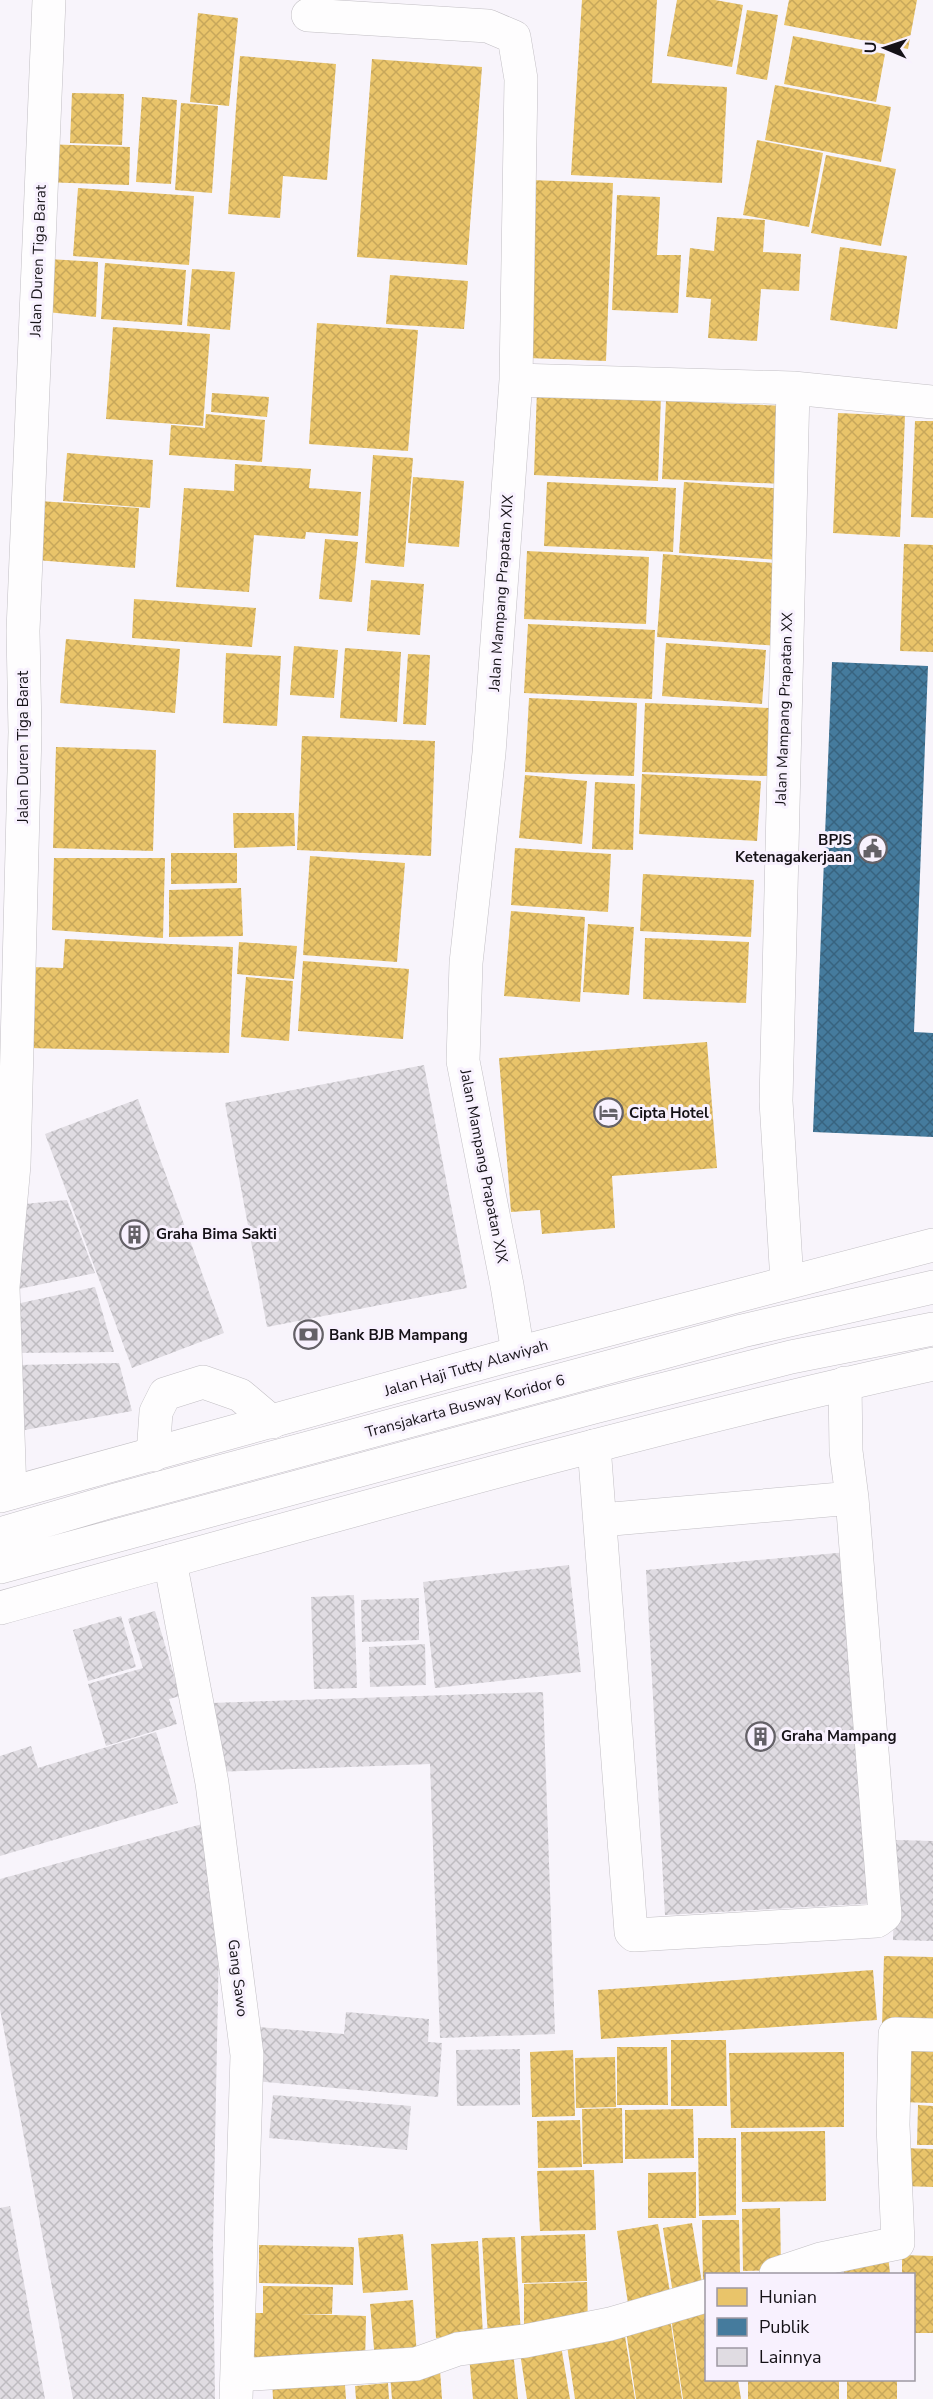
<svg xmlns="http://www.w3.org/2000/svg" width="933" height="2399" viewBox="0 0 933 2399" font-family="'Nunito Sans',sans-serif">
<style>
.homes{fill:url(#homes-cross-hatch)}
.public{fill:url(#public-cross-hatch)}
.building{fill:url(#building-cross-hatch)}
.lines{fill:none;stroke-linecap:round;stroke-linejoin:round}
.minor-casing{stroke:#c2bfc4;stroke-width:34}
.major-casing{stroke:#c2bfc4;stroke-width:34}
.minor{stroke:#fefdfe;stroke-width:33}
.major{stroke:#fefdfe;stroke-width:33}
.labels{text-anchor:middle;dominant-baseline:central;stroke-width:6;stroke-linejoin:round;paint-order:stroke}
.street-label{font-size:15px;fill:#151217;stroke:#f8f1fe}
.poi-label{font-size:15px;font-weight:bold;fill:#151217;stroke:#f8f1fe;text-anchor:start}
</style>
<defs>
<pattern id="homes-cross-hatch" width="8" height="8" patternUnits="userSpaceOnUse" patternTransform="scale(1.5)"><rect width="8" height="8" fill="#e9c46a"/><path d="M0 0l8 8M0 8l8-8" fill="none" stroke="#c7a75b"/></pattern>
<pattern id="public-cross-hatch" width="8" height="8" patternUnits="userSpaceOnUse" patternTransform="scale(1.5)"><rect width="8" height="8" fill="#457b9d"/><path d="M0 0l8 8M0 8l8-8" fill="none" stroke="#38637f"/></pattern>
<pattern id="building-cross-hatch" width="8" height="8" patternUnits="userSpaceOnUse" patternTransform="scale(1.5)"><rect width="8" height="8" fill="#e0dce2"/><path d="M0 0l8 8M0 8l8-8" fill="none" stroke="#bfbcc1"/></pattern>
</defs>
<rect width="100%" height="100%" fill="#f8f4fb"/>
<path class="homes" d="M582,0H657L652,83L727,87L722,183L571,175Z
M677,0H715L743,5L732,67L667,56Z
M789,0H917L908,49L784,25Z
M747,10L778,15L767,80L736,74Z
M198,13L238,18L229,106L190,102Z
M793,36L885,54L876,102L784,84Z
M240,56L336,64L327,180L283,176L280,218L228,214Z
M372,59L482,67L467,265L357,257Z
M775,85L891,107L881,162L765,140Z
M72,93L124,94L122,145L70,143Z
M142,97L177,100L171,184L136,182Z
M181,103L218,106L212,193L175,190Z
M757,140L823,153L809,227L743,215Z
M43,144L130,147L129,185L42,182Z
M826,155L896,169L881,246L811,233Z
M530,180L613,183L606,361L528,358Z
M78,188L194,196L189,265L73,256Z
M617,195L660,197L657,255H681L678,313L612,310Z
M717,217L765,220L763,252L801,254L799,291L761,289L757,341L708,338L711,299L686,297L690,248L714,251Z
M840,247L907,256L897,329L830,320Z
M49,259L98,262L96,317L47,312Z
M105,263L186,270L182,325L101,319Z
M192,269L235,272L230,330L187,326Z
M390,275L468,281L464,329L386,324Z
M317,323L418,330L408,451L309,444Z
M113,327L210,334L203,426L106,419Z
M537,390L661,396L658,481L534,475Z
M212,393L269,397L267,417L211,412Z
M666,401L788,406L784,484L662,479Z
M838,413L905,416L900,537L833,533Z
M206,414L265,420L262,462L169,455L171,425L205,428Z
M915,421H933V518L911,517Z
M67,453L153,460L150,508L63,501Z
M373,455L413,458L404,567L365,563Z
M235,464L311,469L309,488L361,492L358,536L306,532L305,539L254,535L249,592L176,587L184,488L234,491Z
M413,477L464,481L459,547L408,543Z
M547,482L676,488L673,552L544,546Z
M684,482L786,489L781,560L679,553Z
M40,501L139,508L135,568L36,560Z
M325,539L358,542L352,602L319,599Z
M904,544L933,545V652L900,651Z
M527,551L649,557L646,624L524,619Z
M663,554L786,564L779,646L657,637Z
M371,580L424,584L420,635L367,631Z
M134,599L256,608L252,647L132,638Z
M528,624L655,630L652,699L524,693Z
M66,639L180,649L175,713L60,703Z
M666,643L766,650L762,704L662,696Z
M294,646L338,650L334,698L290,695Z
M345,648L401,652L397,722L340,718Z
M226,653L281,656L277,726L223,723Z
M408,654L430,655L426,725L403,724Z
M529,698L637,703L634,776L525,772Z
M645,703L770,708L767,776L642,772Z
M302,736L435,741L431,856L297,850Z
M56,747L156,750L153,851L53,848Z
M642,774L761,781L757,841L639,834Z
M525,775L587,781L582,844L519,838Z
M595,782L635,784L633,850L592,849Z
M233,813H294L295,846L234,848Z
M515,848L611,854L608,912L511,905Z
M171,853H237V883L171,884Z
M310,856L405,863L397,962L303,955Z
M54,858H165L163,938L52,930Z
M643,874L754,880L751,937L640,931Z
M241,888L243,936L169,937V890Z
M511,911L585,917L580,1002L504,996Z
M588,924L634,927L629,995L583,992Z
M645,938L749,942L746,1003L643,999Z
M65,939L233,947L229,1053L28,1048L31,967L63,968Z
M239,942L297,946L294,979L237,974Z
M303,961L409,969L403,1039L298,1031Z
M246,977L293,981L289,1041L241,1037Z
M707,1042L717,1168L612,1176L615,1228L542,1234L540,1210L511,1212L499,1058Z
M884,1956L933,1957V2027L882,2026Z
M873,1970L877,2020L601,2039L598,1990Z
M899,2039L933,2040V2103L897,2102Z
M671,2040H726L727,2106H671Z
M617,2047H667L668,2105H617Z
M573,2050L575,2116L532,2117L530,2052Z
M844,2052V2127L731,2128L729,2053Z
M615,2057L616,2107L576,2108L575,2058Z
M918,2105L933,2106V2145H917Z
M622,2108L623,2163L583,2164L582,2109Z
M693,2109L694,2158L625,2159V2110Z
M580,2120L582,2167L538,2168L537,2121Z
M825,2131L826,2201L742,2202L741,2132Z
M698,2138H736V2215L699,2216Z
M903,2148L933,2149V2187L903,2186Z
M594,2170L596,2230L540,2231L537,2171Z
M696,2172V2218H648V2173Z
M780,2208L781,2270L743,2271L742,2209Z
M702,2220H739L740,2274H706V2282H703Z
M692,2223L703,2289L673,2294L663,2228Z
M658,2224L672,2303L629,2310L617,2231Z
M403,2234L408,2290L363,2293L358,2238Z
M585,2234L587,2281L522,2283L521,2236Z
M515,2237L521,2335L488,2337L482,2238Z
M478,2241L483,2335L436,2338L431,2244Z
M259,2245L354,2247L353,2285L259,2283Z
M888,2255L890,2274H844L843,2259Z
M902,2255L933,2256V2333H914V2274H902Z
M587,2282L588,2327L524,2328V2284Z
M263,2286L333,2287L332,2314H299L366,2316L365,2366L242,2364L243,2313H263Z
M413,2300L417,2356L375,2360L370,2304Z
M706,2305V2380H738L741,2399H683L670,2311Z
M670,2318L682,2399H636L625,2324Z
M624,2330L635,2399H575L566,2339Z
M560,2340L570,2399H527L519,2346Z
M513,2351L518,2399H473L469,2356Z
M440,2370L442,2399H392L390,2375Z
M344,2372L346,2399H273L272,2379Z
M748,2380H839V2399H748Z
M847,2380H897V2399H847Z
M388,2383L389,2399H356L355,2386Z"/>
<path class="public" d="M832,662L928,666L914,1032L933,1033V1137L813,1132Z"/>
<path class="building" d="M424,1065L467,1288L267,1327L225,1103Z
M138,1099L224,1333L132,1368L45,1134Z
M67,1200L95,1273L19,1289L24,1204Z
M95,1287L114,1352L13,1353L16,1304Z
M119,1363L132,1411L19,1431L17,1365Z
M848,1552L881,1903L665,1915L646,1570Z
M569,1565L581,1672L435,1688L423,1582Z
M354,1595L357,1688L314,1689L311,1597Z
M419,1598V1640L362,1642L361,1600Z
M155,1611L180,1696L169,1699L177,1724L106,1746L88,1684L143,1668L128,1619Z
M121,1616L136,1667L88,1681L73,1630Z
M425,1644L426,1685L370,1687L369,1647Z
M543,1692L555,2034L440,2038L430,1764L213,1772L211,1703Z
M156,1732L178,1803L0,1856V1756L31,1746L38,1768Z
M206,1823L219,1944L213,2244L215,2399H73L0,2009V1879Z
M896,1840L933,1841V1941L893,1940Z
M346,2012L429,2019L428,2042L442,2043L438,2097L254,2081L258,2027L344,2034Z
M520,2049V2105L457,2106L456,2050Z
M273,2095L411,2106L407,2150L269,2138Z
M10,2206L33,2332L45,2399H0V2208Z"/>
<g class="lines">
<defs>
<path id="minor" d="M308,15L488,26L514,37L521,79L516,380L489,753L466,963L463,1061L507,1285L518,1353
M516,380L793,388L933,402
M787,1282L776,1101L793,388
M594,1446L631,1932L634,1935L877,1921L885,1915L852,1498L846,1451L845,1383
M153,1455L156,1412L165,1394L203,1382L240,1395L272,1422
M10,1493L3,1287L14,1165L25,732L23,631L49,0
M601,1520L852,1498
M0,1534L112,1501L742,1331L933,1287
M170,1561L212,1783L247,2055L236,2399
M0,1567L594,1407L791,1357L933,1329
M776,2274L821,2259L898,2243L893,2125L895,2034L933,2035
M237,2375L416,2364L458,2349L525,2341L610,2324L706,2296"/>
<path id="major" d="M0,1496L518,1353L933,1245
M0,1608C310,1523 619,1433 933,1364"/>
</defs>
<use href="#minor" class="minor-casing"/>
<use href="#major" class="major-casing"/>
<use href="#minor" class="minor"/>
<use href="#major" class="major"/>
</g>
<defs>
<symbol id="civic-ring" viewBox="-11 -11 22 22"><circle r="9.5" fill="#f8f1fe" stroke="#646167" stroke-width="1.5"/><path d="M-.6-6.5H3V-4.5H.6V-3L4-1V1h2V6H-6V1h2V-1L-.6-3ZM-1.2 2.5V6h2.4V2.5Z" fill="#646167"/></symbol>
<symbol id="hotel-ring" viewBox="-11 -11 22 22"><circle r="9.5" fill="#f8f1fe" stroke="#646167" stroke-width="1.5"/><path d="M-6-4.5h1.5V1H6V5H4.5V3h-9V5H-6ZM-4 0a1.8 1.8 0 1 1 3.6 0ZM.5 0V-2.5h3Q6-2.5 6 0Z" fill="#646167"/></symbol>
<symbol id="building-ring" viewBox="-11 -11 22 22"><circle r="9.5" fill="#f8f1fe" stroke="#646167" stroke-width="1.5"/><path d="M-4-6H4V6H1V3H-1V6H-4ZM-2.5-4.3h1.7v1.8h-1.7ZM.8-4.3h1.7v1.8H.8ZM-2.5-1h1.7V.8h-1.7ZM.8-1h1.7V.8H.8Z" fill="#646167"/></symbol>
<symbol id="bank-ring" viewBox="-11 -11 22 22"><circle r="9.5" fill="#f8f1fe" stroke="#646167" stroke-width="1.5"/><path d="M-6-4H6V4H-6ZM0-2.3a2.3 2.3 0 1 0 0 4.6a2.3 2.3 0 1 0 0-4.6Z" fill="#646167"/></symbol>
</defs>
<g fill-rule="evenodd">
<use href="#civic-ring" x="856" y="832" width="33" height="33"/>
<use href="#hotel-ring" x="592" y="1096" width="33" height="33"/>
<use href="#building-ring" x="118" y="1218" width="33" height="33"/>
<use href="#bank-ring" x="292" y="1318" width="33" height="33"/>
<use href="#building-ring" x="744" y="1720" width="33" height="33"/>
</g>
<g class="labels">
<g class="street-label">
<text transform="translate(38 261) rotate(-88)">Jalan Duren Tiga Barat</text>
<text transform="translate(501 593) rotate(-86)">Jalan Mampang Prapatan XIX</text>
<text transform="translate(784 709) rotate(-88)">Jalan Mampang Prapatan XX</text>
<text transform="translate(23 747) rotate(-90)">Jalan Duren Tiga Barat</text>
<text transform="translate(484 1166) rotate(79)">Jalan Mampang Prapatan XIX</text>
<text transform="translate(466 1368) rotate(-16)">Jalan Haji Tutty Alawiyah</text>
<text transform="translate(465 1406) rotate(-15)">Transjakarta Busway Koridor 6</text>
<text transform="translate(238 1978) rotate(83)">Gang Sawo</text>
</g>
<g class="poi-label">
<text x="852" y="840" text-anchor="end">BPJS<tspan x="852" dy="17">Ketenagakerjaan</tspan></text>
<text x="629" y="1113">Cipta Hotel</text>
<text x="156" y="1234">Graha Bima Sakti</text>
<text x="329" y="1335">Bank BJB Mampang</text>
<text x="781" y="1736">Graha Mampang</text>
</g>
</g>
<rect x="705" y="2273" width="210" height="108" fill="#f8f1fe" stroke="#9d98a2" stroke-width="1.5"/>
<rect x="717" y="2288" width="30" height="18" fill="#e9c46a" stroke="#9d98a2" stroke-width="1.5"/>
<text x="759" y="2303" font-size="18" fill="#151217">Hunian</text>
<rect x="717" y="2318" width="30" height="18" fill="#457b9d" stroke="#9d98a2" stroke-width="1.5"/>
<text x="759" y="2333" font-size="18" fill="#151217">Publik</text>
<rect x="717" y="2348" width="30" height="18" fill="#e0dce2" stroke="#9d98a2" stroke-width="1.5"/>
<text x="759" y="2363" font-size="18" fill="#151217">Lainnya</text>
<g transform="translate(885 48) rotate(272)" stroke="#f8f1fe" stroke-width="4.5" paint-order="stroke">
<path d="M0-4.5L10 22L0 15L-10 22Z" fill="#151217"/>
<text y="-9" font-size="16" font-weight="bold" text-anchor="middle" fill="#151217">U</text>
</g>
</svg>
